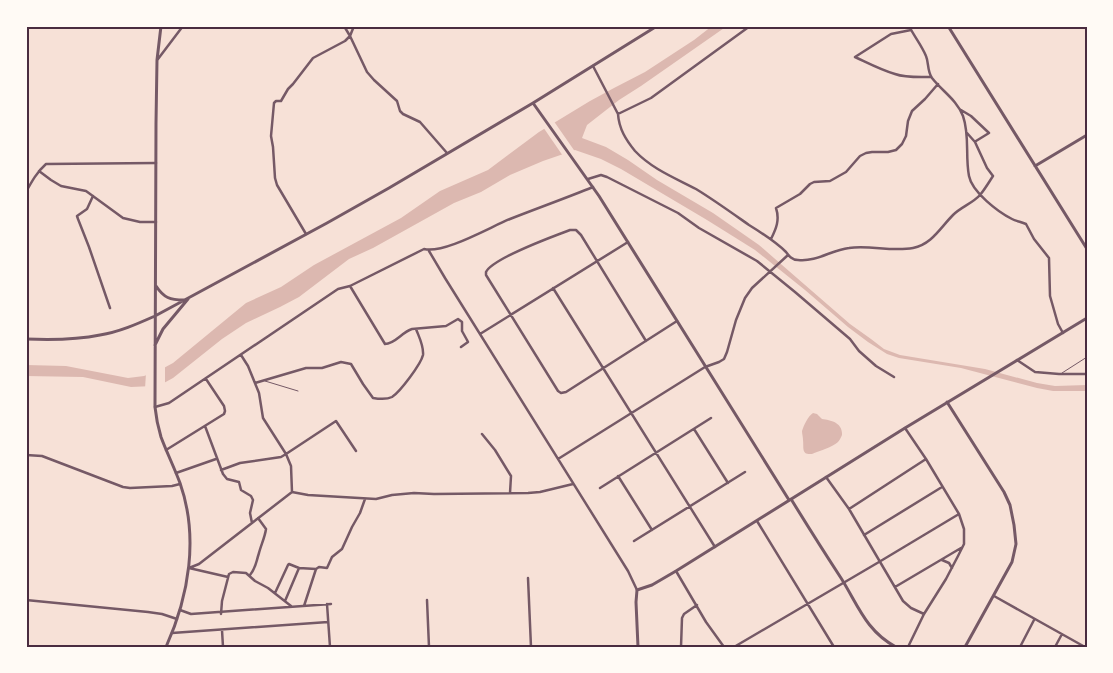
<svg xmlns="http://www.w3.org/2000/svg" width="1113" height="673" viewBox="0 0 1113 673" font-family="'Asap Condensed',sans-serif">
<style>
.water{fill:#dcb8b0}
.pier{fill:#f7e1d7}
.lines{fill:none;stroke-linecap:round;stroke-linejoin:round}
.service{stroke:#755966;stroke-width:1}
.minor{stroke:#755966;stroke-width:2.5}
.tertiary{stroke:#755966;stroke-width:3}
.neatline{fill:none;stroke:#4a2c40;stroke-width:2}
</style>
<rect width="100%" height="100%" fill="#f7e1d7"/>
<path class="water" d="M712,26H727L641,86L619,100L587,125L582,138L606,147L628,160L657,180L713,213L759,245L850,324L871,339L884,349L900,355L985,369L1037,383L1055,386L1087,385V391H1053L1037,388L961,368L899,358L887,354L868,342L848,327L805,290L755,250L707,220L621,169L601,159L575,150L543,161L510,175L481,192L454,203L373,248L349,259L299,297L280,307L246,323L222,339L173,378L162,384L153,386L131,387L83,377L26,376V365L66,366L128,378L144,376L160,370L173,363L246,303L281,287L314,265L401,218L440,191L488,170L539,132L590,101L614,88L645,72L694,40Z
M813,413L817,414L822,419C831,420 843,423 842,435C841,437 840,440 838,442C833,447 819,451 812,454C801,455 804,448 803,440C803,437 802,434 802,431C804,425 808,416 813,413Z"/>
<path class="pier" d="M553,120L576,153L563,156L543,127Z
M165,365V385L153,389H145L146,373Z"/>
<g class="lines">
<path class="service" d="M1062,373L1087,357
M265,381L298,391"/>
<path class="minor" d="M354,26L350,36L367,72L374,80L397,101L400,111L403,114L420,122L447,153
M750,26L651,98L618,114C619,129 626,140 635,151C652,169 675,178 696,189C714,200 732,213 749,225C762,233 775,241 786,252C789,256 792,260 798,260C817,262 831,250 849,248C870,245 892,252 913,248C932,244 940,228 953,215C961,207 973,203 980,195C985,189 989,182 993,176L987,168L975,142L967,133
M909,26C914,36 922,46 926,56C929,63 927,71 932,78C942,91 957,100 963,116C970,136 965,156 969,176C972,192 998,212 1012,219C1016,221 1021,222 1026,224L1034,239L1049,258L1050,296L1058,324L1063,333
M855,57C868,63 881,70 895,74C906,78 919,77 931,77
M855,57L891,34L911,30
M158,59L183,26
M593,66L618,114
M961,110L971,116L989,133L976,141
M39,171L51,180L61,186L86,191L123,218L140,222H156
M588,179L601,175L607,177L678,213L699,228L757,261L795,292L850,339L859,351L876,366L894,377
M26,192C32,181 37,172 46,164L156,163
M93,196L87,209L77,216L78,219L89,247L110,308
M306,234L277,185L275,178L273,147L271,136L274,103L276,101H281L288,89L293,84L313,58L345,41L350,36L344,26
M771,239C776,229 780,220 776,208L800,194L810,184L814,182L830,181L846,172L860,156L866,153L872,152H888L896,150L902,144L906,136L908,121L912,111L925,99L938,84
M429,251L445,278L628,571L637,590
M350,286L385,344C395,344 402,332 412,329L446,326L458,319L462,322V331L467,340L468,342L461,347
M553,288L715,547
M480,334L628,242
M646,341L581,235L576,230H570C554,236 493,258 486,272V275L558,391L561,393L566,392L677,321
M241,355L248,366L259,393L263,418L286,454L291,466L292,492
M1017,360L1035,372L1059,374H1087
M255,383L306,368H322L341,362L351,364L363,384L373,398C379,399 388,399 392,397C400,392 421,364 423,355C424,346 419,337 416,329
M155,407L169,403L338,289L350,286L424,249C444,254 490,227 510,219C538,208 566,198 593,187
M205,426L223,474L227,479L239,482L241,490L251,496L253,500L250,513L252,523
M905,428L926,459L959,514L964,529V544L958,556L946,579L924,614L908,647
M694,429L728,483
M482,434L495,450L511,476L510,493
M166,450L224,414L225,411L224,406L206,379
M26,455L42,456L123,487L130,488L172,486L180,484
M558,459L705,367L719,362L724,359L727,352L736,320L745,298L752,288L788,255
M221,470L240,463L281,457L286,454L336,421L356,451
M176,473L216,459
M618,476L652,530
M826,477L849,509L903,601L911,608L924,614
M600,488L711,418
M849,509L926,459
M757,521L834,647
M864,535L942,487
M634,541L745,472
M942,560L949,563L952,568
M189,568L199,564L292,492L308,495L376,499L392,495L414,493L434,494L528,493L540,492L573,484
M189,568L228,577
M676,571L706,622L724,647
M250,575C256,568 256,562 259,553C261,545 265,537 266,529L258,518
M528,578L531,647
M895,587L961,548
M275,593L288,565L289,564L299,568L316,569
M994,596L1085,647
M26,600L148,612L162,614L177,619
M427,600L429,647
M285,601L299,568
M327,604L330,647
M304,606L316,569L319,567L327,568L332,557L342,549L352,527L360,513L365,499
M180,610L191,614L331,604
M221,614L222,601L229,574L233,572L246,573L255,581L268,588L291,606
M222,630L223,647
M172,633L328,622
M681,647L682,618L684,614L697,605
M734,647L879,562L959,514
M1020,647L1034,620
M1055,647L1062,634"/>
<path class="tertiary" d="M161,26L157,60L156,123L155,407C156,417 158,427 161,437C167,453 174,467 180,483C199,537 189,596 166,647
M948,26L1087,249
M533,103L599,196L789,500
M1035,166L1087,135
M156,286C164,298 170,300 184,300
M26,339C51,340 76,340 100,335C119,332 137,324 155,316L327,223L389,188L533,103L657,26
M155,345L163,329L188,299
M947,402L1004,492L1010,505L1014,525L1016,544L1012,562L965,647
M791,499C807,525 824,552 841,578C858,605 866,631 896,647
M638,647L636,602L637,590L652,585L676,571L905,428L1087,318"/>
</g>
<rect width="1113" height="673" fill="none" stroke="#fffaf5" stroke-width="55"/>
<rect x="28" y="28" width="1058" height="618" class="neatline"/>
</svg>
